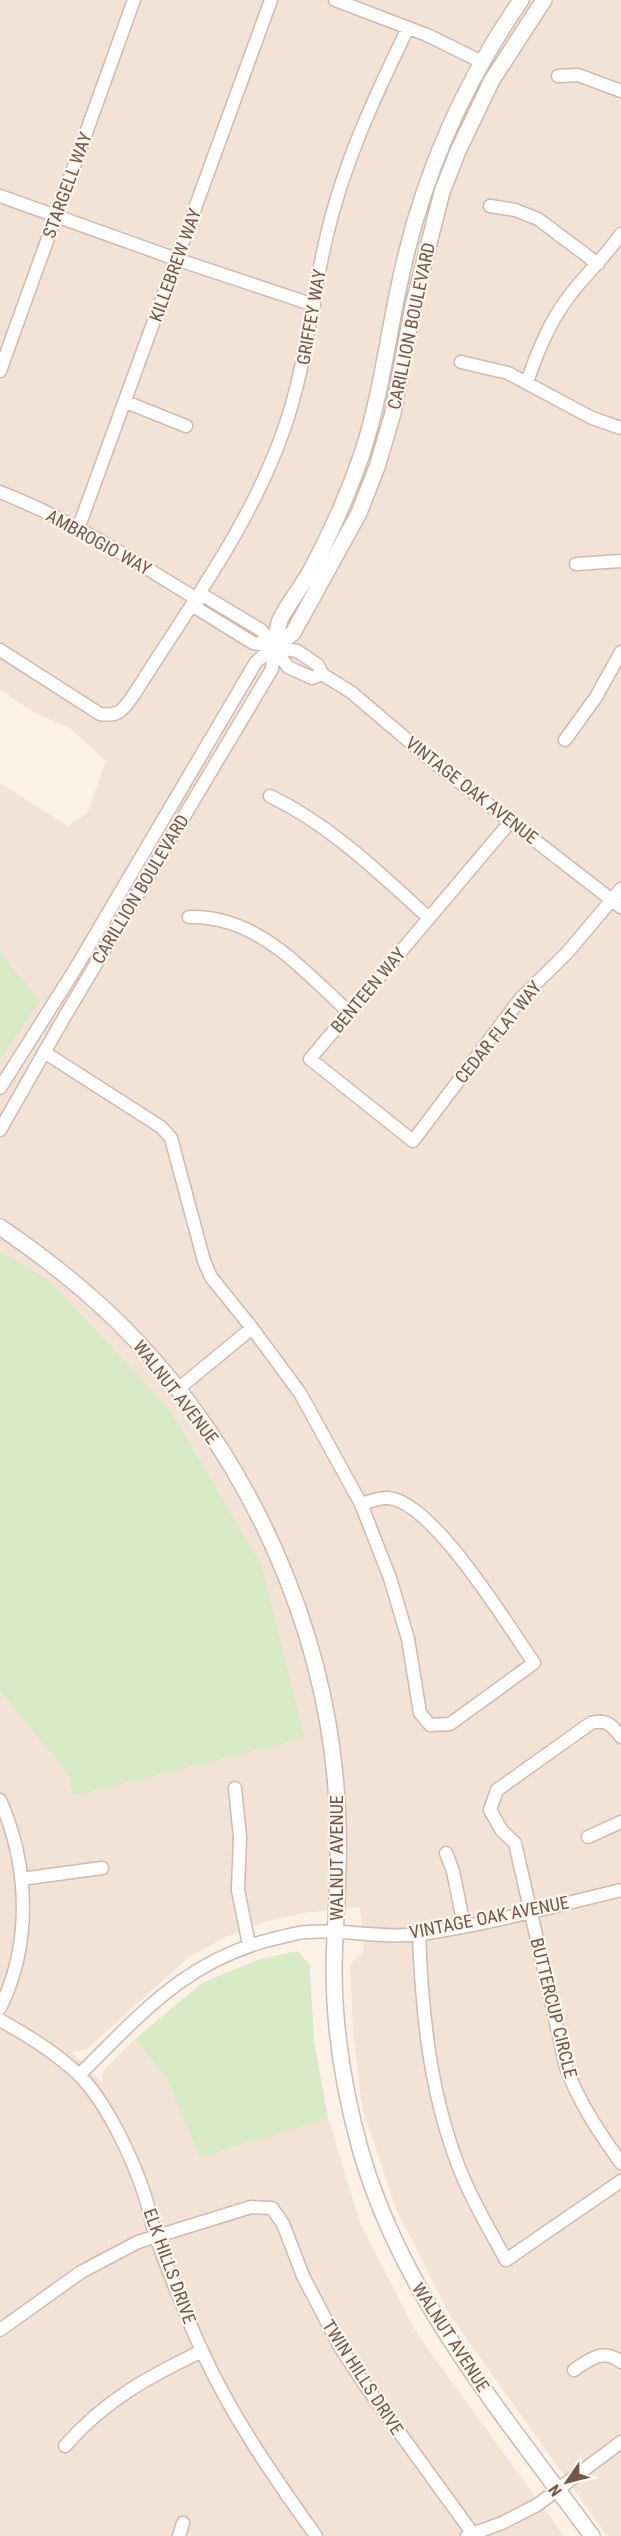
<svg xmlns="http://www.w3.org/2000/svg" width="621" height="2536" viewBox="0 0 621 2536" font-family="'Roboto Condensed',sans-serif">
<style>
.residential{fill:#f3e2d6}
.green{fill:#d9eac6}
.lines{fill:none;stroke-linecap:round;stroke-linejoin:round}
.minor-casing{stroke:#d0bab0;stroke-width:15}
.tertiary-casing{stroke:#d0bab0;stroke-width:18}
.minor{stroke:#fff;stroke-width:12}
.tertiary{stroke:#fff;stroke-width:15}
.labels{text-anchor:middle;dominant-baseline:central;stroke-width:4.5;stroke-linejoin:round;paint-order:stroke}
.street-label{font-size:18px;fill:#75554c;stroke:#fff6ee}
</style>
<rect width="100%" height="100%" fill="#fcf1e7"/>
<path class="residential" d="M0,0H621V2536H607L449,2314L396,2209L362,2107L353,2031L350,1964L364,1951L360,1907L303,1913L261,1923L225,1937L189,1957L87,2049L72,2052L102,2083L103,2071L135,2039L167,2079L201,2158L328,2118L360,2223L417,2334L564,2536H0V783L68,826L88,812L106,761L70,728L33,712L0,689Z"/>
<path class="green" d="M0,952L40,1001L0,1060Z
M0,1251L51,1282L170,1410L262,1566L305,1738L73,1796L68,1774L0,1690Z
M298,1951L310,1965L314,2041L328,2118L200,2158L167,2079L135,2039L202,1983L260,1959Z"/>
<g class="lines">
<defs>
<path id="minor" d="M335,0L427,35L482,62
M558,76L578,75L621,91
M0,196L176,259L314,305
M490,206L515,210L538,219L598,264
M461,362L508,373L592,418L621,428
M0,371L134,0
M527,382C538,350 550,321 570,295C586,274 606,256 621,234
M126,402L186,426
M0,492C69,519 132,559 195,598L206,597L261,630L288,667L312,678L322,674
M78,529L271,0
M576,564L621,561
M195,598L198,609L253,643L297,651L318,665L322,674L351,692L431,760L621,907
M0,650L100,714C121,717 124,708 135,693C188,608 251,525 284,429C306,367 311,302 326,239C343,164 375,96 408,28
M565,740L596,697L621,652
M270,796C332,826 379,873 429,918
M511,821L310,1059L413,1141L521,998L566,954L621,889
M189,917C258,915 302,970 349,1012
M44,1052L161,1127L171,1138L204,1261L211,1277L252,1328
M0,1088L74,971L256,662L274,647
M0,1130L65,1016L272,669L274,647
M178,1389L252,1328L300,1393L361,1504L390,1578L408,1639L420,1713L430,1725L450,1724L534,1663C508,1626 433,1501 388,1498C380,1497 369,1502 361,1504
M621,1737C612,1725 607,1719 591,1723L497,1790L490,1810L502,1831L515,1843L566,2067C579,2103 599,2132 621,2163
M235,1788L240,1837L238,1890L249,1945
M0,1800C29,1865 32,1944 0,2008
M588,1837L621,1822
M446,1853L453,1871L464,1926
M21,1879L102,1868
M419,1934C422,2018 431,2104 465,2182C477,2209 492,2234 506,2260L621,2181
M0,2020C28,2036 55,2052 78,2074C106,2101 132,2157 144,2193C149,2207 151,2223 156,2237C170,2275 185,2314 202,2351C232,2417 274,2477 316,2536
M79,2075C142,2013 187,1959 277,1938C287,1936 298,1932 308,1932C345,1929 385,1939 421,1934C489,1924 555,1906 621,1890
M0,2330L81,2272L138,2242L251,2207L272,2208L283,2224L303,2276L340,2347L365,2385L473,2534
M574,2370C590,2359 604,2348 621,2362
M65,2446C105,2400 148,2377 202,2351
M179,2536L183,2523
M467,2536L502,2523L537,2505L621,2442"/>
<path id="tertiary" d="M274,647L293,633L359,513L377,467L393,413L413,306L442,192L458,151L492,80L544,0
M274,647C276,638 277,628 280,620C288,603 302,587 311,570C331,533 348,494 362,454C380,399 387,342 399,286C420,182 461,87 521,0
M0,1227C41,1255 81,1286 117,1321C250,1452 333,1637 338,1824C340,1872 335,1919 334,1967C334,2029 344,2092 361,2152C403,2298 504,2415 592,2536"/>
</defs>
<use href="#minor" class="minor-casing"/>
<use href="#tertiary" class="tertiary-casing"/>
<use href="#minor" class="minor"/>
<use href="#tertiary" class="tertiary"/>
</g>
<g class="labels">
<g class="street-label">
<text transform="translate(67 185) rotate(-70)">STARGELL WAY</text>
<text transform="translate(175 265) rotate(-70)">KILLEBREW WAY</text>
<text transform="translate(311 317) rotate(-80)">GRIFFEY WAY</text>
<text transform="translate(411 326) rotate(-78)">CARILLION BOULEVARD</text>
<text transform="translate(99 542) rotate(29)">AMBROGIO WAY</text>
<text transform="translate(472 790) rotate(38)">VINTAGE OAK AVENUE</text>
<text transform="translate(140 889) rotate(-59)">CARILLION BOULEVARD</text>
<text transform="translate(368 990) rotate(-50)">BENTEEN WAY</text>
<text transform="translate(498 1032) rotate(-51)">CEDAR FLAT WAY</text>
<text transform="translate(176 1392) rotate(52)">WALNUT AVENUE</text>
<text transform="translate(336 1858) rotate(-90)">WALNUT AVENUE</text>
<text transform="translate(489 1917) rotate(-11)">VINTAGE OAK AVENUE</text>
<text transform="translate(554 2008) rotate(76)">BUTTERCUP CIRCLE</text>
<text transform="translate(170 2266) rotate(70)">ELK HILLS DRIVE</text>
<text transform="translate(451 2337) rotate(57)">WALNUT AVENUE</text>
<text transform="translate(363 2377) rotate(57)">TWIN HILLS DRIVE</text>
</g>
</g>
<g transform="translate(567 2482) rotate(235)" stroke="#fff6ee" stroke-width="4.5" paint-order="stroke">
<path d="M0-4.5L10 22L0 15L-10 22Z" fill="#75554c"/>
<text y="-9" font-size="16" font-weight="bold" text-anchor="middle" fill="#75554c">N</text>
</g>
</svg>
